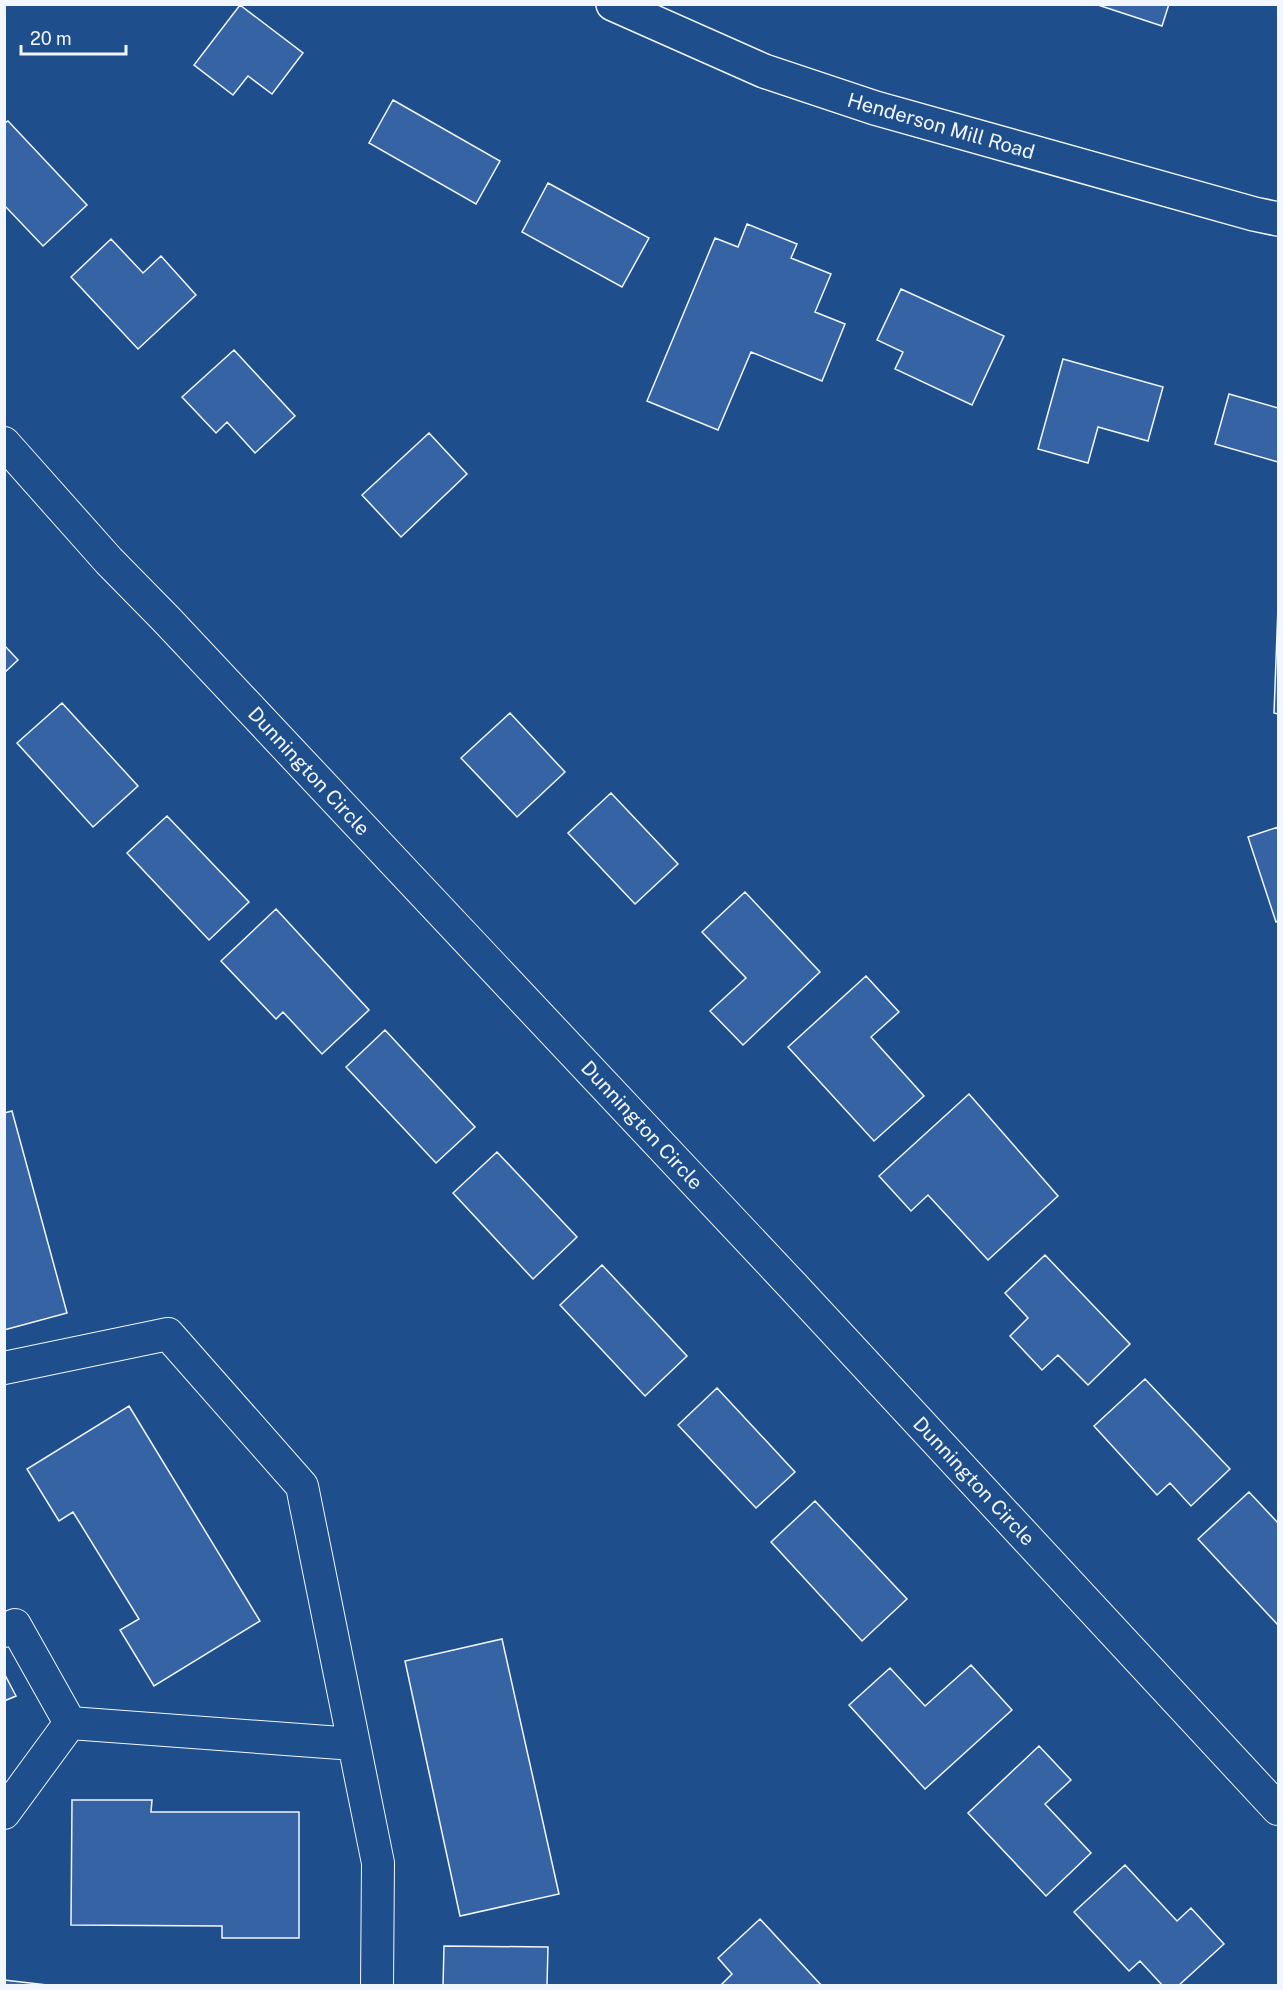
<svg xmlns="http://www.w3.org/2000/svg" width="1283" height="1990" viewBox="0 0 1283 1990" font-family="'Public Sans',sans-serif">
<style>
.building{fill:#3563a3;stroke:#f2f6ff;stroke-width:1.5}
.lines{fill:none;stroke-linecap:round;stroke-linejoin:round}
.street-casing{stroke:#f2f6ff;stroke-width:34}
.secondary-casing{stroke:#f2f6ff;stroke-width:36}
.street{stroke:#1f4e8c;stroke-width:32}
.secondary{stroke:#1f4e8c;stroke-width:33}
.labels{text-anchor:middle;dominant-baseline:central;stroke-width:4.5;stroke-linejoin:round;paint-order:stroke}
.street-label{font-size:20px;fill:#f2f6ff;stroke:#1f4e8c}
</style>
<rect width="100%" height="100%" fill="#1f4e8c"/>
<path class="building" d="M1095,4H1169L1162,26Z
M240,5L303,53L272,94L248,76L233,95L194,65Z
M393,100L500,161L476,204L369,143Z
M8,121L87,205L43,246L4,205V123Z
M548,183L649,238L622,287L522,232Z
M747,224L797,244L791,258L831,274L815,312L845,324L822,381L751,352L718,430L647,401L715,238L738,247Z
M111,239L143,273L161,256L196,295L138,349L71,277Z
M901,289L1004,336L972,405L895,369L903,352L877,340Z
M234,350L295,416L255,453L227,422L216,433L182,397Z
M1063,359L1163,387L1148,441L1098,427L1088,463L1038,449Z
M1229,394L1278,408V462L1215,444Z
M429,433L467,474L401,537L362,495Z
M1278,607V714L1274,713Z
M4,645L18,660L4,673Z
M62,703L138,786L93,827L17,743Z
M510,713L565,772L517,817L461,758Z
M611,793L678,864L635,904L568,833Z
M167,816L249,902L209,940L127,853Z
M1278,827V921L1276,922L1248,837Z
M745,892L820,972L743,1045L710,1011L746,978L702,932Z
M276,909L369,1010L322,1054L283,1012L276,1019L221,961Z
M866,976L899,1012L871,1037L924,1096L874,1141L788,1047Z
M385,1030L475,1127L436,1163L346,1067Z
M969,1094L1058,1196L988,1260L928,1195L911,1211L879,1176Z
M12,1111L67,1313L4,1330V1113Z
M497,1152L577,1237L533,1279L453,1193Z
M1045,1255L1130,1344L1088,1385L1058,1355L1042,1370L1010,1336L1028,1318L1005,1293Z
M602,1265L687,1356L645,1396L560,1305Z
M1145,1379L1230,1469L1191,1506L1170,1483L1157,1495L1094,1426Z
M717,1388L795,1472L756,1508L678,1425Z
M129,1406L260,1621L154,1686L120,1630L139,1619L73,1512L59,1521L27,1469Z
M1249,1492L1278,1523V1625L1198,1539Z
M815,1501L907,1599L862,1641L771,1542Z
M502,1639L559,1894L460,1916L405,1661Z
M971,1665L1012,1710L925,1789L849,1705L890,1668L925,1706Z
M4,1673L16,1696L4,1701Z
M1039,1746L1071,1780L1045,1804L1091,1853L1046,1896L968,1813Z
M72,1800H152L151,1812H299V1938H222V1926L71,1925Z
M1125,1865L1177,1921L1191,1908L1224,1944L1178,1986H1163L1140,1961L1129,1971L1074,1912Z
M760,1919L822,1986H720L732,1974L718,1958Z
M444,1946L548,1947L547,1986H443Z
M4,1980L56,1986H4Z"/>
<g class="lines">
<defs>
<path id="street" d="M4,443L109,561L166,619L792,1285L1278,1809
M4,1368L168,1334L302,1486L378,1863L377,1986
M4,1631L15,1625L70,1723
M70,1723L354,1744
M4,1813L70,1723"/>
<path id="secondary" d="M613,4L764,71L875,108L1254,214L1278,219"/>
</defs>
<use href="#street" class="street-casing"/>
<use href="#secondary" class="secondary-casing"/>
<use href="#street" class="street"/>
<use href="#secondary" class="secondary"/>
</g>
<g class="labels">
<g class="street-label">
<text transform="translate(941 126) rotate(16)">Henderson Mill Road</text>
<text transform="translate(309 771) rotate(47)">Dunnington Circle</text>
<text transform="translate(642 1125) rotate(47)">Dunnington Circle</text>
<text transform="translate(974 1481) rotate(47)">Dunnington Circle</text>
</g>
</g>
<rect width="1283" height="1990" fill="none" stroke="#f2f6ff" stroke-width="12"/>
<path d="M21 45v9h105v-9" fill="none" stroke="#f2f6ff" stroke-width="3"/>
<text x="30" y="45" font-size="18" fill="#f2f6ff" stroke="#1f4e8c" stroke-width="4.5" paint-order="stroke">20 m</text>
</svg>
